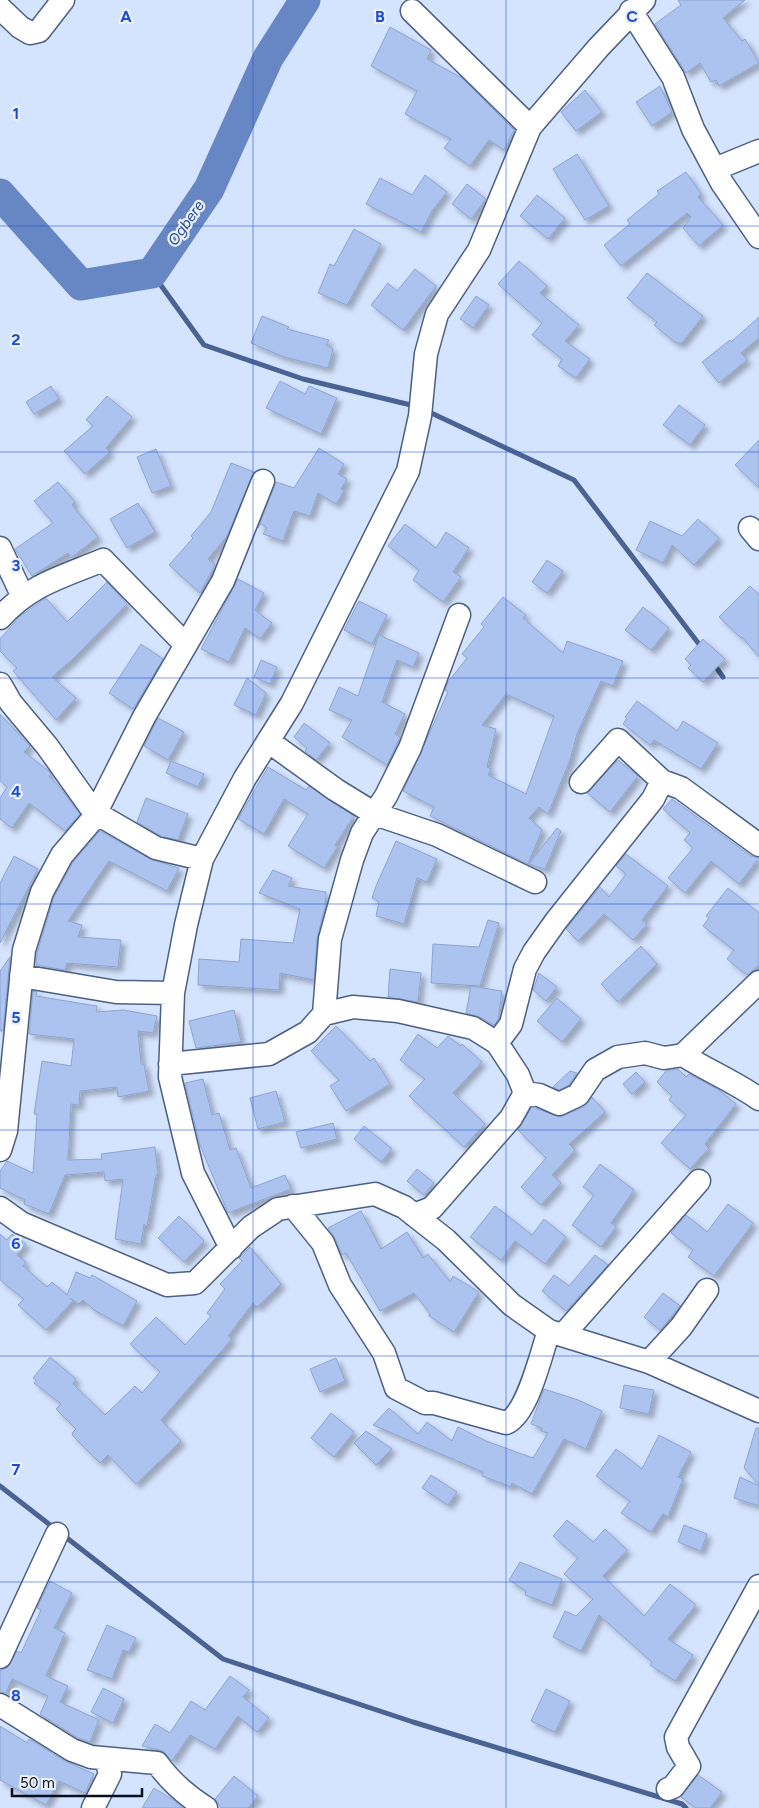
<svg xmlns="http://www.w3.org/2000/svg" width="759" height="1808" viewBox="0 0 759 1808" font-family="Figtree,sans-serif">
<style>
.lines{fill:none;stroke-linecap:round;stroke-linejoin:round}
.stream{stroke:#4a6392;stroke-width:5}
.river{stroke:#6787c4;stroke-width:31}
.building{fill:#abc3ee;stroke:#8ea4cf;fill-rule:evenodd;filter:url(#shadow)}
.minor-casing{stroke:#4c6086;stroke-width:25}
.minor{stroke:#fff;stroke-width:22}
.grid{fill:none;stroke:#1d4ed8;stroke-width:1;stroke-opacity:0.55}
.labels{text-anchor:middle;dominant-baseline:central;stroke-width:4.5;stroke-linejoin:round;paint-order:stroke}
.water-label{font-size:15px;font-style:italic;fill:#254a94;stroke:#ebf0f9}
.grid-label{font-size:16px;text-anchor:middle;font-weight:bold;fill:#1d4ed8;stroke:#ebf0f9;stroke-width:4.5;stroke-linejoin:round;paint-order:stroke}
</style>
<defs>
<filter id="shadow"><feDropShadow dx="4.5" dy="4.5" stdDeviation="2.5" flood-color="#0004"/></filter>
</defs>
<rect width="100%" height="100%" fill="#d4e3fe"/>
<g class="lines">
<path class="stream" d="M152,273L204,345L303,379L415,406
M427,411L574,480L702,648
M713,663L723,677
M0,1486L54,1528
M63,1535L223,1659L413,1722L682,1804L686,1808"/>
<path class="river" d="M0,194L81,285L152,273L209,189L268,58L305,0"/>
</g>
<path class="building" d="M678,0H745L723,18L742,41L745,39L759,63L719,86L716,80L711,82L700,63L686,73L655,24L681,5Z
M390,27L431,50L427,59L462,78L514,130L504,150L489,140L470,166L444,148L451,139L405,114L417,91L371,66Z
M660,86L672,112L652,126L636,102Z
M585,90L602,112L576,131L561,112Z
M577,154L609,206L585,220L553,169Z
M686,172L701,194L698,197L723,225L699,246L683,228L691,217L687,213L621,266L604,245L630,224L627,220L659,194L657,191Z
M425,175L447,192L432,211L421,232L366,204L380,178L412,195Z
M467,184L486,199L471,219L452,204Z
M537,195L565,218L548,239L520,216Z
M354,229L381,244L347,305L318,293L330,264L334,266Z
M519,261L547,286L540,293L579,325L565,341L590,359L576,378L558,366L562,359L532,335L542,323L498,284Z
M415,269L436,286L403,330L371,305L388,283L397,291Z
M647,273L703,316L682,343H676L654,325L657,322L627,298Z
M476,296L489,305L473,328L460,319Z
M262,316L289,327L287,329L329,340L326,345L333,349L328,368L284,357L251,343Z
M759,317V338L741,353L747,360L719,383L702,362L730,340L731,342Z
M280,381L305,394L309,386L337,398L321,434L266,408Z
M51,386L59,399L34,414L26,402Z
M107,396L132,417L106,448L110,452L85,474L64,451L93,426L86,420Z
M679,405L705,425L690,445L663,425Z
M759,440V488L735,465Z
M319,448L344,464L338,474L347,479L341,489L344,491L336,504L318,493L310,516L294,511L283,541L263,534L267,528L261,524L258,528L276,482L294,488Z
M156,449L171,486L152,493L137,457Z
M231,463L254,472L227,536L208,559L215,565L200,593L169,565L193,538L191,536L211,512Z
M58,482L75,502L72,505L98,537L71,558L68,553L32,576L15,549L53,523L34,501Z
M138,503L155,532L127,548L110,519Z
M698,519L719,538L694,565L672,545L663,563L636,550L650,521L682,536Z
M405,524L436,548L446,532L469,548L453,572L461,577L443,602L413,580L419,570L388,546Z
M547,560L563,571L547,593L532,582Z
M238,579L264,593L255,610L272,623L260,639L245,628L229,662L201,649Z
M107,582L127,604L75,657L52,677L76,698L56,720L13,671L17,668L0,651V639L20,616L46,598L67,622Z
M750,586L759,595V657L742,637L741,638L719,617Z
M503,597L526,615L523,618L563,653L567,641L623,661L613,686L601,681L577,734L570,760L548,814L539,807L529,818L542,830L528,864L430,816L434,807L403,791L448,692L445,690L448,682L467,658L462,654L484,627L481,624ZM506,694L554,716L526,794L488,775L491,769L487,767L496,729L482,725Z
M359,601L387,615L372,644L344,630Z
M643,607L669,628L651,650L625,630Z
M379,635L419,653L413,667L397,660L382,702L405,714L395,734L400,737L387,765L342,737L352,720L329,710L339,687L358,696Z
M703,639L725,659L703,682L688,668L691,665L685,659Z
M141,644L163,659L133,709L109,693Z
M261,660L277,667L270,684L254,677Z
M247,678L266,693L256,715L234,705Z
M637,701L677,731L683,721L718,743L701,769L654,740L650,745L623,724L627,718L625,717Z
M0,714L30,746L24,752L50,772L51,774L49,777L58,785L80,814L65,831L29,803L12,828L0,819V798L7,787L0,781Z
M158,718L184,732L168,760L144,746Z
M304,723L330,743L316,760L305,751L307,748L294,737Z
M618,760L638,776L610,812L587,793Z
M171,761L204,774L198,787L166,773Z
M268,767L306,790L309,786L354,816L335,845L338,846L324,868L288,846L308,814L284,799L264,834L238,819Z
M146,798L188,814L178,840L161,836L137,822Z
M672,799L751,856L759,858L739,884L711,861L685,893L668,878L693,848L684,840L690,833L663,809Z
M557,828L561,831L545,869L529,864Z
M100,831L150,859L179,868L167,891L109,861L68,921L82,925L78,937L121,940L118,967L67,963L65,970L36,965L37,953L54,897L73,862Z
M396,841L437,859L427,882L417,878L404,924L376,916L379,902L372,898L376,886Z
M626,854L668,886L642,920L647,924L633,940L604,914L578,941L566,929L600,887L609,897L626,874L616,866Z
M14,856L38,869L0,943V883Z
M273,870L292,878L288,886L326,892L325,907L317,938L314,980L280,973L279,990L198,985L199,959L239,962L241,939L293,943L300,909L259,893Z
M728,888L759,913V965L747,975L727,959L734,950L703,926L709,918L706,916Z
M488,920L499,923L480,986L431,983L433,944L479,947Z
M641,946L657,964L618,1002L601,984Z
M10,957L3,1031H0V971Z
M390,969L421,973L418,1002L388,997Z
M539,973L557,987L546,1001L533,990Z
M471,986L502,991L498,1020L494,1025L480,1017L466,1013Z
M33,991L37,992L36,996L97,1006L96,1012L124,1010L157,1016L153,1033L138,1031L141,1064H144L149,1091L118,1097L117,1087L80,1091L79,1105L71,1104L68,1160L102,1159L101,1154L155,1147L158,1174L156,1175L147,1227L144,1224L141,1244L115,1239L123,1179L105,1181L104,1172L65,1175L49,1214L24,1204L25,1200L0,1188V1171L7,1161L33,1173L37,1114H34L42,1061L71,1066L74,1039L29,1034Z
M557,998L581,1019L562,1042L537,1021Z
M234,1010L241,1042L196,1048L189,1021Z
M336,1026L370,1061L374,1058L390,1084L346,1111L330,1086L339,1080L311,1051Z
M418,1034L437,1048L448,1036L461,1046L462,1044L482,1062L453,1093L485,1124L464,1147L409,1096L425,1079L400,1060Z
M678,1069L686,1077L689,1074L719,1090L736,1104L705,1144L709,1148L690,1169L661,1143L686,1115L669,1100L672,1096L657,1082L666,1071Z
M570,1071L577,1073L569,1085L559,1090L553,1087Z
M636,1072L645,1082L632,1094L623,1084Z
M203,1079L212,1115L219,1113L230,1150L236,1148L251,1188L285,1175L291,1189L228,1213L200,1145L185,1083Z
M276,1091L285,1122L258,1129L250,1098Z
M592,1097L605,1112L569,1144L575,1150L552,1175L561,1183L541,1205L521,1187L546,1158L518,1130L532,1107L560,1117L584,1107Z
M333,1123L337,1139L301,1148L296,1132Z
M364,1126L392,1149L381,1162L354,1139Z
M600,1164L634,1190L611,1223L616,1227L601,1247L572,1225L594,1195L583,1187Z
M417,1169L434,1183L424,1195L407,1181Z
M728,1204L753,1223L714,1276L688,1257L693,1250L671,1233L686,1215L707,1232Z
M495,1206L532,1235L544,1219L566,1237L545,1264L515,1241L501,1260L470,1237Z
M361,1211L381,1249L407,1232L423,1258L428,1254L450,1282L453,1276L479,1292L454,1332L429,1316L430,1314L414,1293L380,1311L346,1253L342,1255L335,1238L328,1228Z
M179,1216L204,1241L184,1262L158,1238Z
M0,1234L7,1240L12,1234L26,1244L17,1255L26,1262L23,1266L47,1287L52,1282L67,1295L76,1272L90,1278L92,1275L137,1301L123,1326L94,1310L83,1300L79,1304L70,1298L73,1301L46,1330L18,1305L24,1299L0,1280Z
M250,1247L281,1284L257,1307L253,1303L228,1336L232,1339L161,1420L181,1441L136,1484L108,1455L100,1463L73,1436L72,1433L76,1429L56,1409L61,1404L34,1383L36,1380L33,1378L50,1357L76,1379L73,1384L105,1415L135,1386L142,1393L160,1372L130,1344L156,1317L185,1345L211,1316L207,1313L225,1289L220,1284L242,1261L239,1258Z
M595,1255L608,1265L566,1311L542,1291L554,1275L569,1286Z
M663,1293L680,1306L660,1330L644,1317Z
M336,1358L345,1381L320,1392L310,1369Z
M624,1385L654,1390L649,1414L620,1408Z
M544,1389L578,1400L602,1411L586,1449L564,1439L532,1494L512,1483L511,1487L482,1476L483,1472L373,1425L389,1408L418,1434L427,1422L452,1441L458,1427L486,1441L533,1458L548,1433L541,1431L542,1428L531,1424Z
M331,1413L354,1432L334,1457L311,1438Z
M756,1428H759V1485L744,1468Z
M366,1431L392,1449L376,1465L354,1443Z
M659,1435L691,1452L678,1477L683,1479L668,1517L663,1514L651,1532L621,1513L630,1501L596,1476L616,1449L642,1469Z
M431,1475L457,1492L448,1505L422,1488Z
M740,1477L759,1486V1506L734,1498Z
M567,1520L593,1542L605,1529L627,1550L603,1576L644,1616L670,1584L696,1605L668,1639L693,1655L675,1681L650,1665L652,1662L599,1615L581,1651L553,1637L565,1611L576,1616L593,1599L564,1574L578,1558L553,1536Z
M684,1525L707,1534L701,1551L678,1542Z
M520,1562L562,1579L552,1605L525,1595L526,1591L509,1580Z
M50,1581L72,1593L54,1628L65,1633L46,1676L68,1686L60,1702L99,1720L90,1742L78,1738L40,1714L48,1696L12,1679L6,1693L0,1692V1671L8,1667L17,1651L21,1653L41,1610L37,1608Z
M107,1625L136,1638L129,1652L123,1650L112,1679L87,1670Z
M230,1676L249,1690L243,1697L269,1718L257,1732L238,1716L215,1749L190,1735L172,1761L163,1751L142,1746L155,1724L170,1733L191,1701L205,1710Z
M103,1688L124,1699L113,1723L91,1712Z
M546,1689L570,1701L555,1732L531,1721Z
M0,1726L27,1743L29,1739L65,1761L94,1774L85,1793L59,1781L46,1805L0,1780Z
M698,1775L722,1792L710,1808H696L681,1797Z
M234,1776L258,1796L248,1808H221L215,1799Z
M154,1788L173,1800L183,1808H142Z"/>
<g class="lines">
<defs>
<path id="minor" d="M0,8L20,27L30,33L39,31L63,0
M412,11L530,127
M631,11L673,77L693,129L722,183L759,237
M715,169L759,151
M750,528L759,539
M0,548L23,597
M0,618C31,584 62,577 103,560L185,644
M0,684L11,703L47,746L94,812L156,848L202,859
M268,741L336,790L375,814L437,835L535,882
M581,782L618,740L662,781
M21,976L116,992L173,993
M324,1014L353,1007L398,1011L473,1028L497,1043L511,1024L525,969L534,952L556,921L653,799L662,781L681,788L759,845
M683,1055C708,1071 735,1082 759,1099
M170,1064L269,1054L308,1032L324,1014L330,939L352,860L362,833L386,796L410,748L459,615
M525,1093L539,1095L559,1104L578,1095L595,1070L618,1057L645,1053L664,1058L683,1055L759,982
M0,1150L6,1131L24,950L42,892L62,855L92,820L144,717L223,581L263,481
M293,1206L323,1243L340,1285L384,1353L396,1388L425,1403H434L506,1423C528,1414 541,1353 549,1331
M0,1208L21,1223L167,1285L195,1283L251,1227L278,1209L375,1194L404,1207L446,1240L512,1305L549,1331L649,1362L759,1411
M414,1215L432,1208L511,1118L525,1093L518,1075L497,1043
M231,1248L193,1173L170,1077L173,993L186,925L202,859L245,778L292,703L408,471L420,416L426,354L437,314L479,250L530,127L599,47L644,0
M563,1335L699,1181
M649,1362L681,1327L707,1290
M0,1657L57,1534
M0,1705L72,1750L91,1757L157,1763C170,1781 187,1796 206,1808
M668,1789L673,1787L689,1766L678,1747L676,1737L759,1586
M93,1808L110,1774L106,1759"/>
</defs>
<use href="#minor" class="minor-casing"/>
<use href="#minor" class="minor"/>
</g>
<path class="grid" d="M253,0V1808M506,0V1808M0,226H759M0,452H759M0,678H759M0,904H759M0,1130H759M0,1356H759M0,1582H759"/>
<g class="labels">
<g class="water-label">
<text transform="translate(186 223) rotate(-55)">Ogbere</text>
</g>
</g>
<g class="grid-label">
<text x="126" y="22">A</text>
<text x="380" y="22">B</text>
<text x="632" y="22">C</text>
<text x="16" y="119">1</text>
<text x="16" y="345">2</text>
<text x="16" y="571">3</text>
<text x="16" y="797">4</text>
<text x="16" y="1023">5</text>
<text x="16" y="1249">6</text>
<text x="16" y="1475">7</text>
<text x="16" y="1701">8</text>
</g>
<path d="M12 1788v8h130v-8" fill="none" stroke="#080f1e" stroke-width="2.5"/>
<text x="20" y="1788" font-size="15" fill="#080f1e" stroke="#ebf0f9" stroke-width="4" paint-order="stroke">50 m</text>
</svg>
